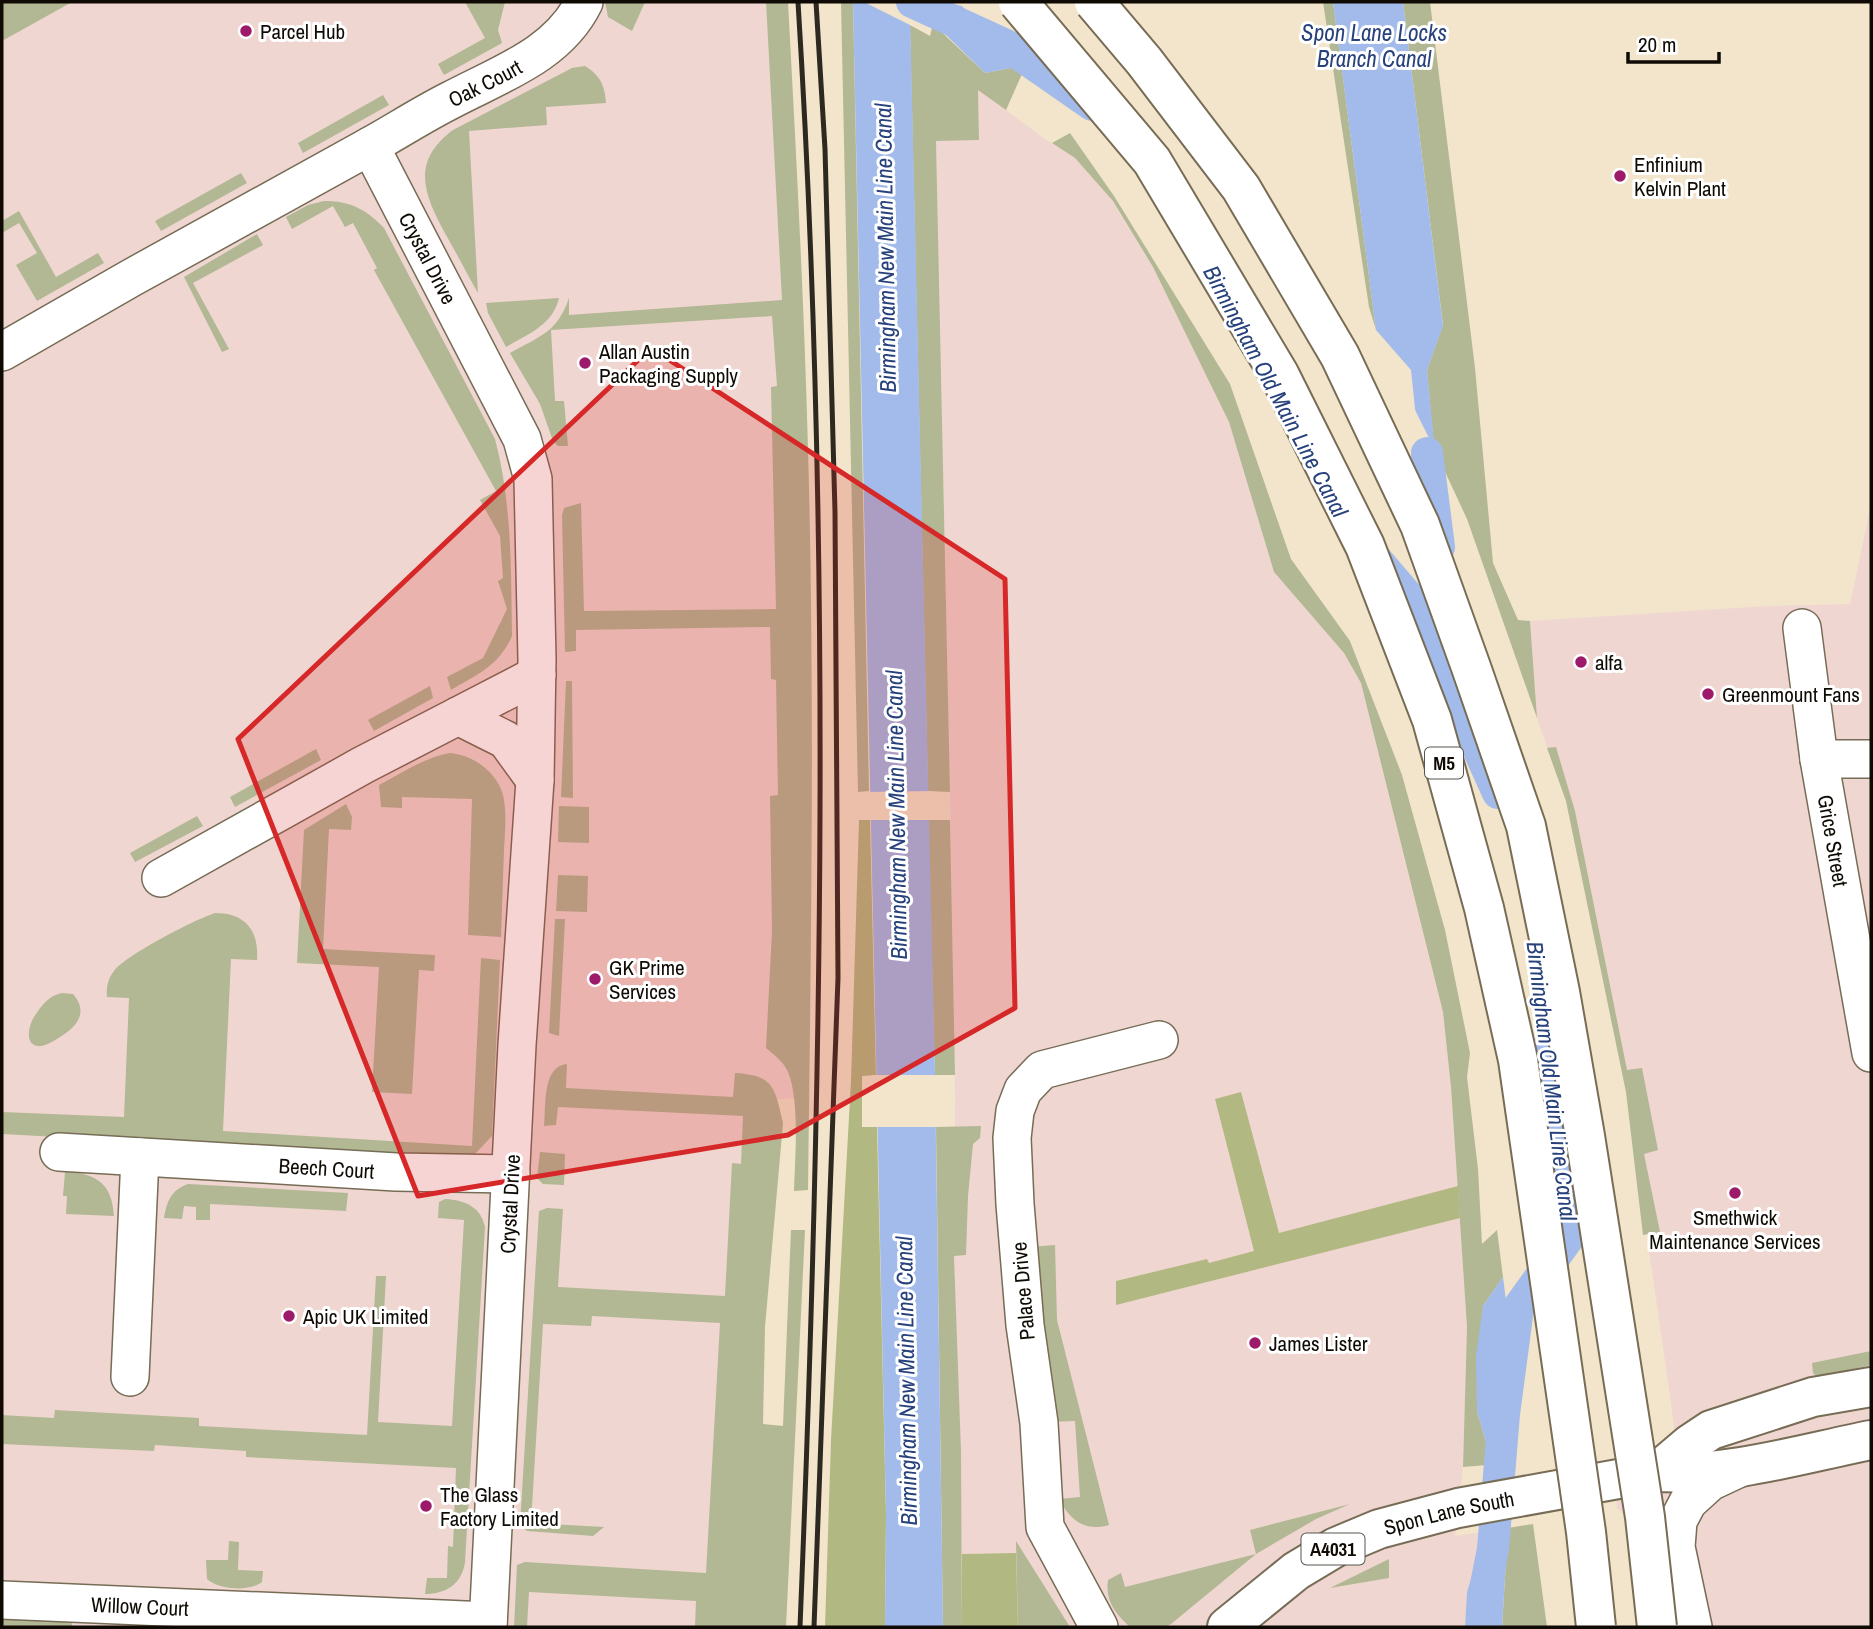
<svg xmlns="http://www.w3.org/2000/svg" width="1873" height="1629" viewBox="0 0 1873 1629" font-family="'Archivo Narrow',sans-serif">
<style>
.industrial{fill:#f0d6d0}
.green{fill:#b2b794}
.forest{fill:#b2b882}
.water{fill:#a2bbea}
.pier{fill:#f2e5cb}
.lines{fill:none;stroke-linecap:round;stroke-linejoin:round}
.canal{stroke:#a2bbea;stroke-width:32}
.minor-casing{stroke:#776c55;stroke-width:40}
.primary-casing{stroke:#776c55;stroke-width:42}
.minor{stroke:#fff;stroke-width:37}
.primary{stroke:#fff;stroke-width:38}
.rail{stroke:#2e2920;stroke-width:5}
.motorway-bridge-casing{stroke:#776c55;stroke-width:42;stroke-linecap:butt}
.motorway-bridge{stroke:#fff;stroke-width:38}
.marked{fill:#d62828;fill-opacity:0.2;stroke:#d62828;stroke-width:5;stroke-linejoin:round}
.poi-dot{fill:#9d196a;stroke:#fff;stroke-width:2.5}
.labels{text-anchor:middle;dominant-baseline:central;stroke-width:6;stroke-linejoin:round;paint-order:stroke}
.shield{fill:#fff;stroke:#57544f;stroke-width:2}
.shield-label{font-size:19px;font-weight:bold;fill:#0f0b04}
.poi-label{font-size:21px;fill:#0f0b04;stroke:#fff;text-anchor:start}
.street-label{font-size:21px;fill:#0f0b04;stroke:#fff}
.water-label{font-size:23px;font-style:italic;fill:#26417b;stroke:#fff}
</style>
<rect width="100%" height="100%" fill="#f2e5cb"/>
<path class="industrial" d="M2,2H766L785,353L798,1098L777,1099L740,1627H2Z
M978,89L1042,137L1075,158L1113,201L1153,267L1229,422L1274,572L1344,653L1361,683L1443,1012L1451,1087L1467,1327L1463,1467L1455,1536L1483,1532V1541L1467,1592L1465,1627H1018L1015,1553L962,1554L954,1255L955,1097L950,792L936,141L979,139Z
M1871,504V1627H1667L1651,1540L1617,1508L1615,1481L1679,1466L1670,1396L1626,1092L1566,801L1537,718L1530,621L1768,606L1850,604Z"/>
<path class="green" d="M2,2H72L2,41Z
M465,2H505L498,30L502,43L444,75L438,64L485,38Z
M605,2H645L632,31L608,17Z
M766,2H788C796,151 804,300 808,449C815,696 811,944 808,1190L794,1191C795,1158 800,1101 788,1072C783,1061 774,1055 766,1048L772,931L770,796L778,795L776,680L771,679L770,627L576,630V651L565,652L562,515L564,508L581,503L584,611L776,609L771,387L777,386L772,316L551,330L555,401H564L568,446H558L553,441L540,404L510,353C540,336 557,333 569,298V315L782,300Z
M841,2H853L869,791L858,792Z
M1323,2H1333L1376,330L1369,307Z
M1403,2H1430L1475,368L1493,563L1518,620L1530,621L1537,718L1467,519L1434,448L1427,370L1443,325Z
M933,24L985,73L1016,67L1022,74L1006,110L978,90L979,140L936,141L950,792L928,791L910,25L930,36Z
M585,66C600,75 605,86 606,103L546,107L547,125L469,131L478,293C467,274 457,254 446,235C424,195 410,162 453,130L572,68Z
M383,95L389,105L303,153L298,143Z
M1070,133L1114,196L1230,384L1291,559L1350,641L1402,775L1445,930L1470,1053L1467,1077L1478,1169L1482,1244L1497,1230L1503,1277L1483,1306L1477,1411L1487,1446V1465L1463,1467L1467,1327L1451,1087L1443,1012L1361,683L1344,653L1274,572L1229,422L1153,267L1113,201L1075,158L1052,143Z
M241,173L247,183L161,231L155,221Z
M324,201C350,201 366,209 384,228L495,439C512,503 511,570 512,636C499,666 478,674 451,690L447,677L483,658L507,609L498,581L503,578L500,536L480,500L496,491L374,270L377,268L353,223L345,227L333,206L292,229L286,217L308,205Z
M19,211L56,277L98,253L104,263L37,301L16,265L37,253L19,223L2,233V221Z
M257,234L263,245L193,283L229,349L222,352L184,277Z
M559,298C553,325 528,334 506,347L488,313L486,303Z
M566,681H572L573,798L561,797Z
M430,686L433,698L374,731L368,720Z
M1556,747L1575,811L1627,1070L1642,1068L1658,1150L1644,1154L1660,1232L1643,1235L1626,1092L1566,801L1547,748Z
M316,749L321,760L235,807L230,797Z
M450,753C473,755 497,772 503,795C507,812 505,832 504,850C503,879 502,908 501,937L468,935L472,799L402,797V808L381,807L379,785C402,773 425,757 450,753Z
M346,804L352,817L351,830L329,829L323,949L435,955L434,971L419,970L412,1094L372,1092L379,967L297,963L304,830Z
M559,806L589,807V843L558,842Z
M197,816L203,826L135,862L130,853Z
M928,820H950L955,1075H935Z
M558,875L588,876L587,912L556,911Z
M215,913C246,913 259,931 257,960L231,959L223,1131L472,1146L481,958L500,960L492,1136L476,1153L464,1159L2,1134V1112L124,1117L129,998L107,997C106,987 108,979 114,971C126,955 194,920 215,913Z
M555,919H565L559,1036L549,1033Z
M62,993L73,994C89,1012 77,1027 60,1037C55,1040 48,1045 41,1046C23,1047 29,1025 34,1017C42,1005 48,996 62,993Z
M567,1064L566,1088L733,1097L735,1073C774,1075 775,1088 783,1123L765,1327L763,1424L783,1426L791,1230H805L786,1627H695L696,1601L529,1592L527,1627H514L517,1565L525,1562L706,1573L720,1323L592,1316L591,1326L543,1324L531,1523L604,1527L593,1536L527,1531L520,1525L539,1211L547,1208L563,1209L558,1287L725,1296L732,1163L741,1164L743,1116L558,1107L556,1125L544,1126C546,1106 542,1066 567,1064Z
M981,1126L980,1138L973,1144L968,1196L966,1255L954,1256L961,1452L962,1627H943L936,1127Z
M540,1152L565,1154L564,1185L543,1184L537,1178Z
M65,1172C96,1173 112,1183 114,1216L66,1214L67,1196H63Z
M188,1184L348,1193L346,1211L210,1204V1220H196V1207L184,1206L182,1219L164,1218C167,1201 171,1190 188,1184Z
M445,1199C465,1200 481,1207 485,1227L465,1562C462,1584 446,1594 425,1594L427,1578H447L448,1546L453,1547L456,1468L246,1457V1451L155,1445L154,1451L2,1444V1415L54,1418L55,1410L199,1418V1426L367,1435L376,1276H386L378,1422L452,1426L464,1220L438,1218L439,1202Z
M1055,1245L1057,1320L1109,1525C1084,1532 1070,1520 1059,1499L1080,1497L1075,1421L1049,1422L1030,1247Z
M1871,1351V1365L1818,1377L1813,1373L1812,1363Z
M1350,1504L1316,1519L1256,1554L1171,1624L1165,1627H1130C1115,1613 1105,1601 1108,1580L1121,1573L1125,1587L1256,1554L1250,1530Z
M1533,1524L1547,1627H1502L1508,1528Z
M229,1541L239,1542L238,1570L263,1571L262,1582C249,1592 219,1590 207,1579L206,1560H228Z
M1016,1541L1070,1627H1018Z
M1389,1559V1578L1330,1588Z
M2,1610L69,1616L73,1627H2Z"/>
<path class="forest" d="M859,820H870L876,1075L862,1076V1127H877L886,1514L885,1627H825L831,1440L851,1081Z
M1241,1092L1279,1233L1458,1186L1460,1218L1116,1305V1281L1207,1259L1209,1263L1254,1251L1215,1099Z
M1016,1553L1018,1627H962V1554Z"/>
<path class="water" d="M853,2H940L962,6L1016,67L985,73L942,31L910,12L935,1075L943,1627H885L886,1514Z
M1333,2H1403L1443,326L1427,370L1439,494L1424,496L1411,370L1376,330Z
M1503,1277L1519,1404L1513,1430L1511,1461L1487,1465V1446L1477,1411L1476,1356L1483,1306Z
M1508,1528L1502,1627H1465L1467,1592L1483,1541V1532Z"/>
<path class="pier" d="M864,2H940L932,27L914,17V27Z
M1410,400L1439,458L1443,494L1440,497L1423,499L1420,496Z
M932,791V820H866V792Z
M872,1075H939V1127H874Z"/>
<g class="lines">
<path class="canal" d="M912,2L1006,45L1092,105
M1427,453L1439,547
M1375,558L1411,600L1498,793
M1485,1627V1590L1493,1549L1504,1414L1518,1308L1572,1233L1563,1138L1551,1041"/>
<defs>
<g id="minor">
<path id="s1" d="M370,146C397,131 423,114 451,100C500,74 558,55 584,2"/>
<path id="s2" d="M2,352L131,278L370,146L522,439L533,479L537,659L535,780L517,1045L488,1627"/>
<path id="s3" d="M1802,628L1819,759L1871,1053"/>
<path d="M458,716L537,675"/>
<path d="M1819,759H1871"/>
<path d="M161,878L363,765L458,716L506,740L535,780"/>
<path id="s4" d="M59,1152L396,1172L511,1174"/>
<path d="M130,1377L140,1157"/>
<path id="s5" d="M2,1600L488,1621"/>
<path d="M1099,1627L1045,1527L1039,1423L1025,1325L1015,1204L1012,1138L1015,1111L1023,1090L1042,1070L1159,1040"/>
<path d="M1693,1627L1676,1547L1678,1521L1688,1502L1710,1482L1742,1467"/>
</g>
<g id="primary">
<path d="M1657,1472L1690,1444L1711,1430L1813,1397L1871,1387"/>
<path id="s6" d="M1227,1627L1296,1571L1336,1547L1379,1529L1458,1508L1657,1472C1729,1476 1801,1454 1871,1440"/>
</g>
</defs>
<use href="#minor" class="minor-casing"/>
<use href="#primary" class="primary-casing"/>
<use href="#minor" class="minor"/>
<use href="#primary" class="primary"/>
<path class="rail" d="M798,2C832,543 822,1086 800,1627
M814,1627L838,978L835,512L825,149L816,2"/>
<defs>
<path id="motorway-bridge" d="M1018,2L1152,161L1279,374L1365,546L1432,720L1484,908L1518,1060L1586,1532L1596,1627
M1094,2L1144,61L1241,188L1340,356L1420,525L1472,670L1526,826L1560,992L1585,1136L1645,1517L1657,1627"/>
</defs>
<use href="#motorway-bridge" class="motorway-bridge-casing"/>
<use href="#motorway-bridge" class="motorway-bridge"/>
</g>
<path class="marked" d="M651,348L1005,579L1015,1008L788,1135L418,1196L238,739Z"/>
<g class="poi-dot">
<circle cx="246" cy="31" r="7"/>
<circle cx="1620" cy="176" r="7"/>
<circle cx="585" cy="363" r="7"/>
<circle cx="1581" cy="662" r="7"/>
<circle cx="1708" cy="694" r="7"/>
<circle cx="595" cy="979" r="7"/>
<circle cx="1735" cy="1193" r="7"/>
<circle cx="289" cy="1316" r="7"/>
<circle cx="1255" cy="1343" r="7"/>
<circle cx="426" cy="1506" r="7"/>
</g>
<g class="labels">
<g class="shield">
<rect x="1425" y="747.5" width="38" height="31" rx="5"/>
<rect x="1301.5" y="1533.5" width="63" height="31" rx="5"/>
</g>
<g class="shield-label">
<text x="1444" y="763">M5</text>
<text x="1333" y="1549">A4031</text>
</g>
<g class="poi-label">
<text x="260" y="31">Parcel Hub</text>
<text x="1634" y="164">Enfinium<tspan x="1634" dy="24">Kelvin Plant</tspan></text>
<text x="599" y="351">Allan Austin<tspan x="599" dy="24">Packaging Supply</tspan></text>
<text x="1595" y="662">alfa</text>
<text x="1722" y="694">Greenmount Fans</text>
<text x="609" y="967">GK Prime<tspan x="609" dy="24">Services</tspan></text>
<text x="1735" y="1217" text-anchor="middle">Smethwick<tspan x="1735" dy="24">Maintenance Services</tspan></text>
<text x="303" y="1316">Apic UK Limited</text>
<text x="1269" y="1343">James Lister</text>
<text x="440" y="1494">The Glass<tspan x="440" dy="24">Factory Limited</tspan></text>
</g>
<g class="street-label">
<text stroke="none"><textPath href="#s1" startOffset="131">Oak Court</textPath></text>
<text stroke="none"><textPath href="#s2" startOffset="548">Crystal Drive</textPath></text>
<text stroke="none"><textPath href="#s3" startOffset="215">Grice Street</textPath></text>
<text stroke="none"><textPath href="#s4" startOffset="268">Beech Court</textPath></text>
<text transform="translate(510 1204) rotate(-87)">Crystal Drive</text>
<text transform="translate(1023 1291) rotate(-95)">Palace Drive</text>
<text stroke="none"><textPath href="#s6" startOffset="254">Spon Lane South</textPath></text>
<text stroke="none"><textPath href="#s5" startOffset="138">Willow Court</textPath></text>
</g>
<g class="water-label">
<text x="1374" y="32">Spon Lane Locks<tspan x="1374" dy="26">Branch Canal</tspan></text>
<text transform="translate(885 248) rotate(-91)">Birmingham New Main Line Canal</text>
<text transform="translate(1276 391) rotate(62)">Birmingham Old Main Line Canal</text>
<text transform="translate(896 815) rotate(-91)">Birmingham New Main Line Canal</text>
<text transform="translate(1552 1081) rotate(83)">Birmingham Old Main Line Canal</text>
<text transform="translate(906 1381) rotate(-91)">Birmingham New Main Line Canal</text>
</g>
</g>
<rect width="1873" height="1629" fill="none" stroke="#0f0b04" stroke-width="7"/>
<path d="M1628 52v10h91v-10" fill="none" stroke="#0f0b04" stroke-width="3.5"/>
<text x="1638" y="52" font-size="21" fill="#0f0b04" stroke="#ffffff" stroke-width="5" paint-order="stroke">20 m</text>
</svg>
